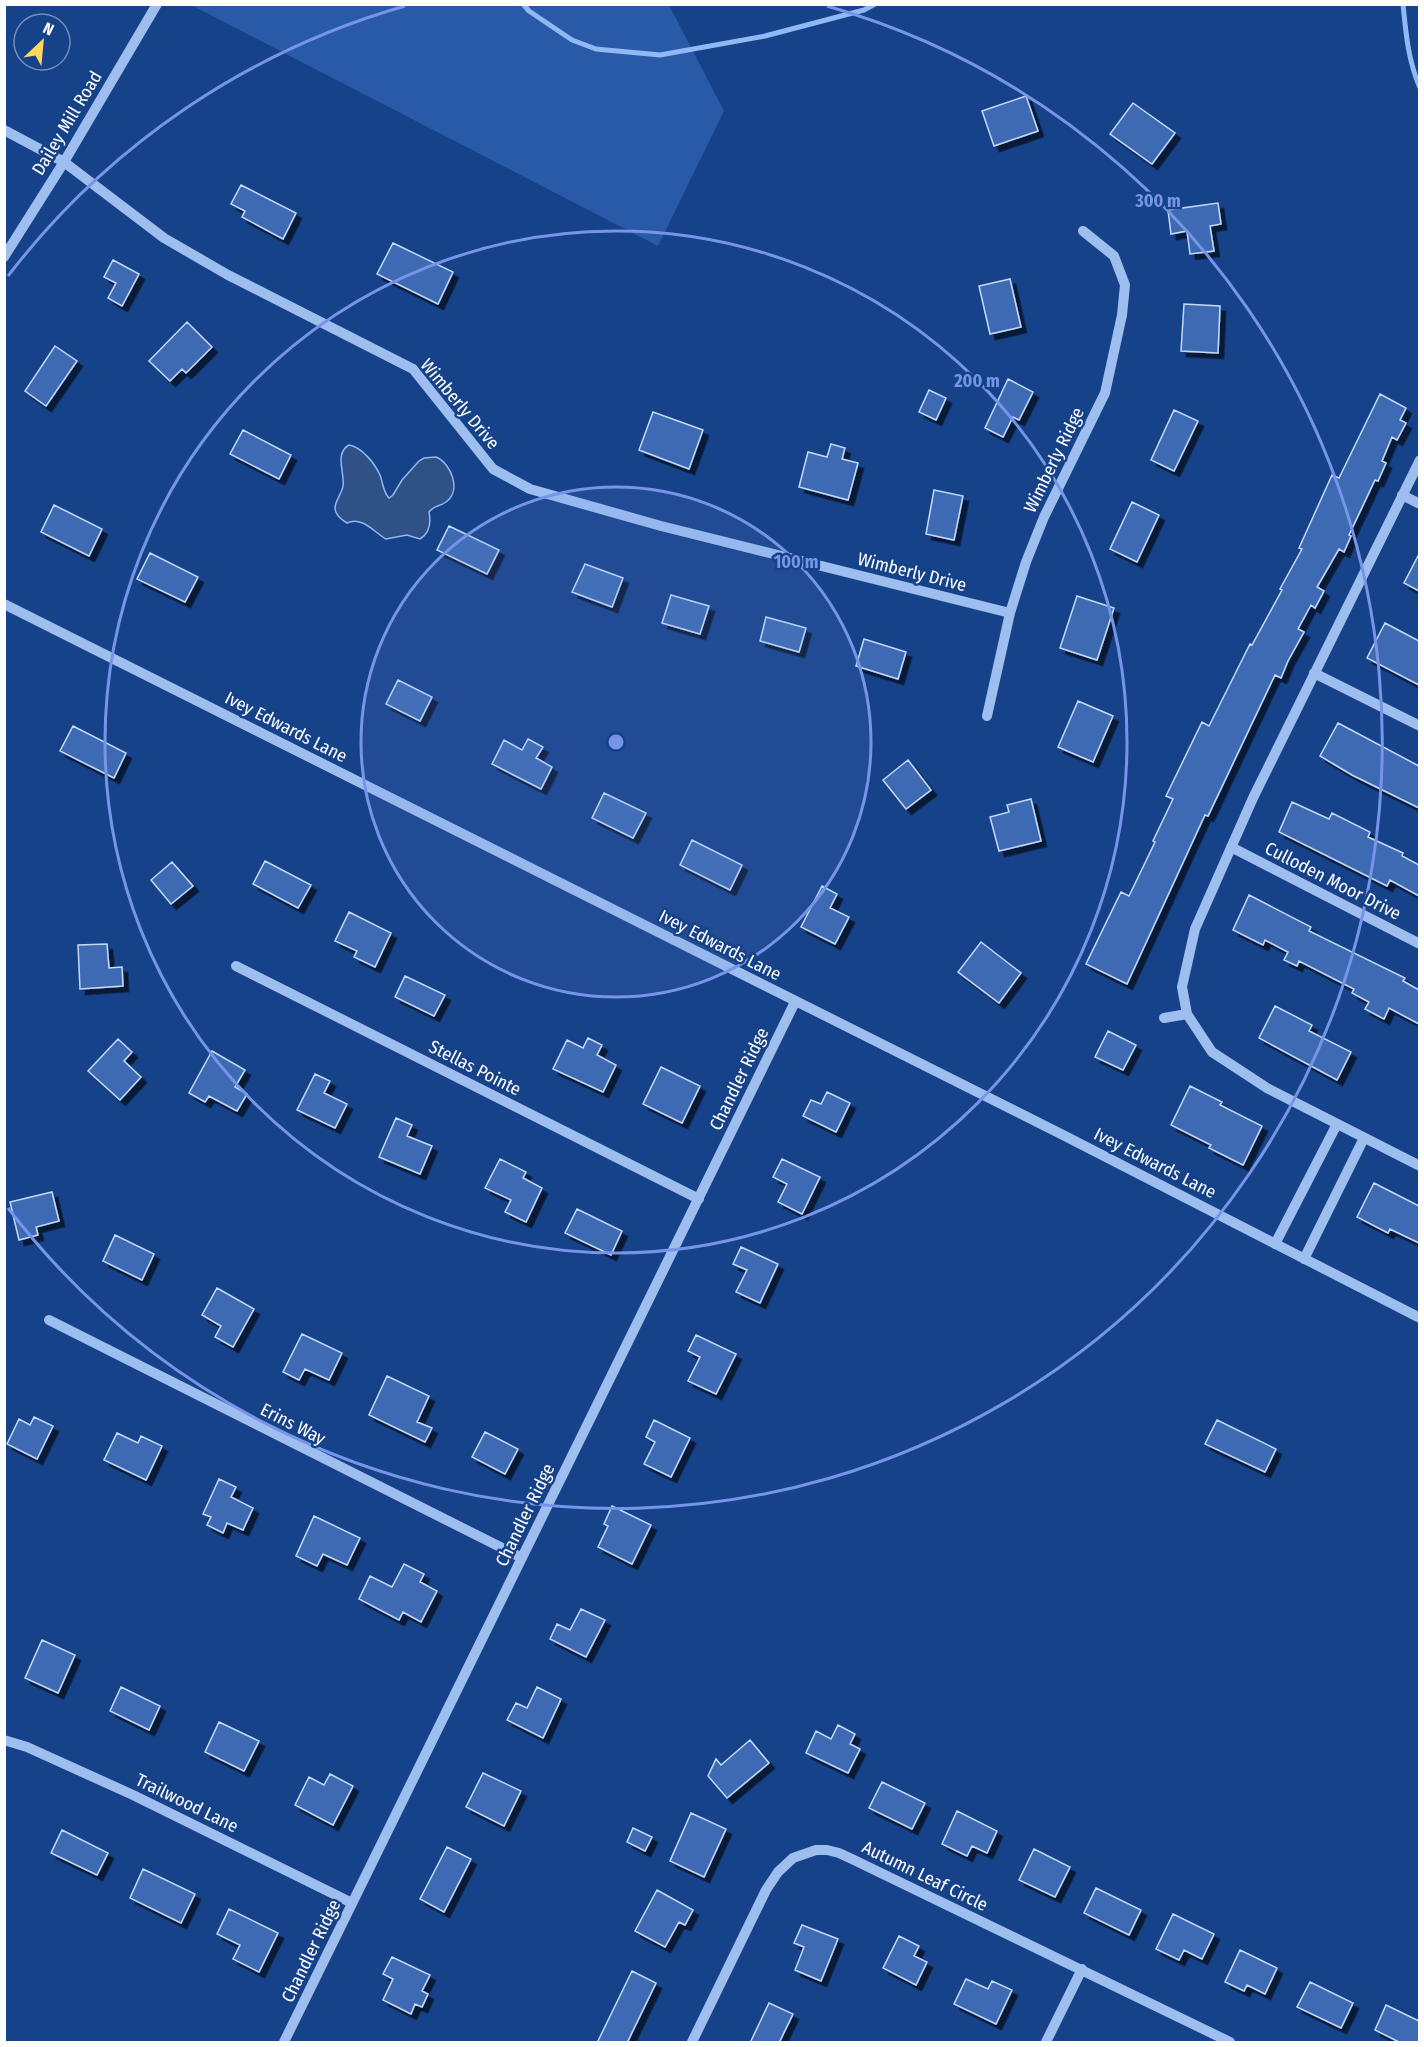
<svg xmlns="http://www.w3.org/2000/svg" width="1424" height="2047" viewBox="0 0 1424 2047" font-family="'Fira Sans Condensed',sans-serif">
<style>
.green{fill:#285aa8}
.water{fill:#305186;stroke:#90b8f2;stroke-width:1.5}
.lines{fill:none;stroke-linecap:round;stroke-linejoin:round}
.stream{stroke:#90b8f2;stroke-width:5}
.building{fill:#3e6bb2;stroke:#c3d9fb;stroke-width:1.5;filter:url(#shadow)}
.minor{stroke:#9dbeef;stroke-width:10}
.ring{fill:none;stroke:#7795e8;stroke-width:3}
.labels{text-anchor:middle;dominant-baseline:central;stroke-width:5;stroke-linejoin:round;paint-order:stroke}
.street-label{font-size:18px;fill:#fff;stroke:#16428a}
.centre{fill:#7795e8;stroke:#16428a;stroke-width:3}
.ring-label{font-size:18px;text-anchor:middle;font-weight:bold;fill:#7795e8;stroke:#16428a;stroke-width:5;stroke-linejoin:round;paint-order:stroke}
</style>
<defs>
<filter id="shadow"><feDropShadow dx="5.5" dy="5.5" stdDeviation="0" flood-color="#0009"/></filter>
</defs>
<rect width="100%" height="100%" fill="#16428a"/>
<path class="green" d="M191,5H669L724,111L658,246Z"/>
<path class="water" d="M349,445C362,447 375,464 380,475C383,483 383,492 389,498L393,495L402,480L419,461L424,458L436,457C451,463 462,491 446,502C439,507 434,505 429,512C431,522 430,533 420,539L407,535L386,539C374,532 362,516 347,523C342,520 335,515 335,508C335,501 342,493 343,486C345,472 334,454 349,445Z"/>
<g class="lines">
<path class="stream" d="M523,4L529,11L572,40L596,49L660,55L765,36L864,10L875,4
M1403,4C1406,34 1408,60 1420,88"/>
</g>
<path class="building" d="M1026,96L1038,131L994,146L982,111Z
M1133,103L1175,133L1152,164L1110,134Z
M241,185L296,213L283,239L242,217L245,211L231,204Z
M1218,203L1221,224L1210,226L1214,251L1190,254L1187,231L1171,234L1168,210Z
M393,243L453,272L438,304L377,274Z
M113,260L139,274L122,306L108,298L116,283L104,277Z
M1010,279L1021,327L990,334L979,286Z
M1184,304L1220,306L1218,353L1181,351Z
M187,322L212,347L186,373L182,369L170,381L149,361Z
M55,346L77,361L46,406L25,391Z
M1008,379L1033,392L1019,420L1013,417L1003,437L985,428Z
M929,390L946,398L936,420L919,412Z
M1380,394L1406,408L1400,420L1406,423L1397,440L1392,437L1382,461L1386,463L1378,481L1375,480L1349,535L1351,536L1344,552L1339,549L1317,587L1324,591L1315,608L1311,605L1298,629L1304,632L1288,661L1281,678L1275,675L1208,816L1205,815L1127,984L1086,964L1121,892L1129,896L1155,842L1153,841L1173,799L1166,796L1202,722L1209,726L1250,644L1252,645L1282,590L1280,589L1302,549L1299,548L1332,475L1339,478Z
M1174,410L1198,421L1174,471L1151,460Z
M653,412L703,430L689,469L639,450Z
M243,430L291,455L279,479L230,454Z
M831,444L845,448L842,459L858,463L848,500L799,487L808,452L827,457Z
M934,490L963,496L954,540L926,534Z
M1132,502L1159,515L1137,562L1110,549Z
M54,505L102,529L89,556L41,532Z
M449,526L499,550L487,574L437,550Z
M150,553L198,577L185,602L137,579Z
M1419,554V591L1404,583Z
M585,564L623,578L612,607L572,592Z
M671,595L709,606L700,634L662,623Z
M1077,596L1114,608L1097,660L1060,648Z
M766,617L806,628L799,652L760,641Z
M1385,623L1419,641V685L1367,658Z
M864,639L906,652L898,679L856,666Z
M398,680L432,697L420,721L386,704Z
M1078,701L1113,716L1093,762L1058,747Z
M1338,723L1419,766V808L1352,775L1320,756Z
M73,726L126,753L114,778L60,751Z
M528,739L543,747L536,758L552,767L541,789L492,764L504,740L522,750Z
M908,760L931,790L906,809L883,780Z
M604,793L646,813L633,838L592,818Z
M1031,799L1041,841L999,851L990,817L1009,812L1007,805Z
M1292,802L1329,819L1332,813L1370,832L1368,837L1403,853L1402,856L1419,865V896L1390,880L1387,886L1279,832Z
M692,840L742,865L730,890L680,865Z
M265,861L311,885L298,908L253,884Z
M172,862L193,886L171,904L151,880Z
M822,886L837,894L830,908L849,917L835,944L801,927Z
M1249,895L1311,927L1309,931L1405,978L1403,981L1419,990V1024L1389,1008L1384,1019L1365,1009L1369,1002L1352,993L1354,989L1299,961L1297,966L1284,960L1288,952L1265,940L1263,945L1233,930Z
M349,912L391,933L375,967L354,957L357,951L335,941Z
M981,942L1021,973L999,1003L958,972Z
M107,944L109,968L122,967L123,986L80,989L78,945Z
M405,976L445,995L434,1016L395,997Z
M1275,1006L1312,1025L1309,1031L1351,1052L1337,1080L1259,1038Z
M1108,1031L1136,1045L1123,1070L1095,1057Z
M588,1038L602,1045L597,1055L616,1065L603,1092L553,1069L567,1040L583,1048Z
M118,1039L132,1052L124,1061L141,1077L120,1100L88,1071Z
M212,1051L245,1070L235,1087L247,1094L237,1111L209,1096L205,1102L189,1093Z
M661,1067L700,1086L682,1123L643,1104Z
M315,1074L330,1081L324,1093L347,1104L335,1128L297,1110Z
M1190,1086L1222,1102L1220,1105L1262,1126L1243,1165L1209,1148L1211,1145L1171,1125Z
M827,1092L850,1103L836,1132L803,1116L811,1100L821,1104Z
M396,1118L412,1125L407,1136L432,1146L420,1174L379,1157Z
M500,1159L526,1172L523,1178L542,1188L526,1222L505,1212L511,1200L485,1188Z
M782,1159L820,1177L802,1214L778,1202L787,1184L773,1177Z
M1374,1183L1419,1206V1243L1390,1229L1388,1233L1357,1217Z
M52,1192L59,1221L36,1227L38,1235L19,1240L10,1202Z
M577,1209L622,1231L611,1255L565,1233Z
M115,1235L154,1254L142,1280L103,1261Z
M741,1247L778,1264L760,1303L736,1292L747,1270L733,1264Z
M217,1288L254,1309L233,1347L215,1337L221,1326L202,1315Z
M302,1334L342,1353L329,1380L305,1369L299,1380L283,1372Z
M696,1335L736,1354L716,1394L688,1381L700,1357L688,1351Z
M387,1376L429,1396L417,1422L432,1428L425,1442L369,1415Z
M34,1417L53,1426L37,1459L7,1444L19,1419L30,1425Z
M654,1420L690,1438L671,1477L644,1464L655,1442L646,1437Z
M1217,1420L1276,1449L1265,1472L1205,1444Z
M485,1432L518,1449L505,1474L472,1457Z
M117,1433L138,1443L141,1436L162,1446L146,1480L104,1460Z
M219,1479L236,1487L231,1497L253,1508L243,1530L227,1523L223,1533L207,1525L211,1517L203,1514Z
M612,1506L651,1525L632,1564L598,1547L608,1526L604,1524Z
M314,1516L360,1538L347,1565L323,1554L317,1566L296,1556Z
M404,1564L424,1574L420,1582L437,1591L421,1622L403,1612L399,1620L359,1599L370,1576L392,1587Z
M581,1609L605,1620L586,1657L550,1639L557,1624L570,1630Z
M42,1640L75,1655L58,1693L25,1678Z
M121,1687L160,1706L149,1730L110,1711Z
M537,1687L561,1699L543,1738L507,1720L516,1703L527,1708Z
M219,1722L259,1741L244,1771L205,1752Z
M838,1725L855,1734L850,1744L860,1749L848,1773L806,1753L816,1731L831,1739Z
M750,1740L769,1763L727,1798L708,1776L716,1759L721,1765Z
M483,1773L521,1791L504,1826L466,1807Z
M330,1774L353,1786L333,1825L295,1805L309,1777L324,1785Z
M882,1782L925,1803L912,1829L869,1808Z
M957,1811L997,1831L987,1853L972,1846L967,1856L942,1844Z
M691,1813L726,1829L704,1877L670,1861Z
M633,1828L652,1837L645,1851L627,1842Z
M62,1830L108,1853L97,1875L51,1853Z
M447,1847L471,1859L444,1912L420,1899Z
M1034,1849L1070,1867L1055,1897L1019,1880Z
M143,1869L195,1894L181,1923L130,1898Z
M1096,1888L1141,1910L1129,1935L1084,1913Z
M657,1890L693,1910L685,1925L679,1922L665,1947L635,1931Z
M229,1909L278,1933L259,1972L233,1959L240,1945L217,1934Z
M1173,1914L1214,1934L1202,1959L1184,1950L1179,1960L1156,1949Z
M802,1925L838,1939L821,1981L795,1970L804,1947L794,1943Z
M899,1936L919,1946L914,1956L927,1962L916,1985L883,1968Z
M1240,1950L1277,1968L1265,1994L1247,1985L1244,1991L1225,1982Z
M392,1957L430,1975L422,1991L428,1994L422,2007L415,2004L411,2014L383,2000L393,1979L383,1974Z
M632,1971L656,1983L627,2043H597Z
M966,1979L988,1989L992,1981L1012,1990L996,2024L954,2004Z
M1310,1982L1353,2003L1341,2028L1297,2007Z
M769,2003L793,2014L779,2043H750Z
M1386,2005L1419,2021V2043H1401L1375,2030Z"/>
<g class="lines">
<path class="minor" d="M4,130L64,162L164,238L228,275L413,369L493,469L530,489L661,526L1010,613
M4,257L64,162L157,4
M1420,460L1253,798L1195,929L1182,987L1187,1014L1212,1052L1267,1088L1420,1166
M1402,495L1420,504
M4,604L1063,1135L1420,1318
M1314,673L1420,726
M987,716L1010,613L1026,562L1044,517L1105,393L1122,315L1125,285L1114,256L1083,231
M1231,847L1420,944
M236,966L699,1199
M1164,1018L1187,1014
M1275,1244L1337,1124
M1304,1259L1364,1138
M49,1320L522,1558
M4,1740L27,1747L133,1795L352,1903
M284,2042L795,1002
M692,2042L766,1890L778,1872L793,1858L816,1850H827L839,1853L854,1860L1230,2042
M1046,2042L1082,1969"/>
</g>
<circle cx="616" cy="742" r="255" fill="#7795e8" fill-opacity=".12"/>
<g class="ring">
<circle cx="616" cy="742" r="255"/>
<circle cx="616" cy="742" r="511"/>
<path d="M8 276A766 766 0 0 1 405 6M827 6A766 766 0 1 1 8 1208"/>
</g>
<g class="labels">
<g class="street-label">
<text transform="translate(67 123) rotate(-59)">Dailey Mill Road</text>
<text transform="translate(460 404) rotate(50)">Wimberly Drive</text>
<text transform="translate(1054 460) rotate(-64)">Wimberly Ridge</text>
<text transform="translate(912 572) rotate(14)">Wimberly Drive</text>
<text transform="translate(286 727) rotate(27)">Ivey Edwards Lane</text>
<text transform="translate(1333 881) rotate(27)">Culloden Moor Drive</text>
<text transform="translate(720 945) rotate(27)">Ivey Edwards Lane</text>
<text transform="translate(475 1068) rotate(27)">Stellas Pointe</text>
<text transform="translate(739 1079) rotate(-64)">Chandler Ridge</text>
<text transform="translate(1155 1163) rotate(27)">Ivey Edwards Lane</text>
<text transform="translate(293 1424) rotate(27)">Erins Way</text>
<text transform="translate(525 1515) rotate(-64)">Chandler Ridge</text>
<text transform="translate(187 1803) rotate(26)">Trailwood Lane</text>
<text transform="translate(925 1876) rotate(26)">Autumn Leaf Circle</text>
<text transform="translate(311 1951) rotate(-64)">Chandler Ridge</text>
</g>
</g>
<circle cx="616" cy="742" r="9" class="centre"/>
<g class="ring-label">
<text x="1158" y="207">300 m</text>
<text x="977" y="387">200 m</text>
<text x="796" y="568">100 m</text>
</g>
<rect width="1424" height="2047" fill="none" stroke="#ffffff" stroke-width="12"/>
<g transform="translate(42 42) rotate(26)"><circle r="28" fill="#16428a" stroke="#738eb9" stroke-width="1.5"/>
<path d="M0-4.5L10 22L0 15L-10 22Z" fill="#ffd95b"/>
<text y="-9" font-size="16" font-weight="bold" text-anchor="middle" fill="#ffffff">N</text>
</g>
</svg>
